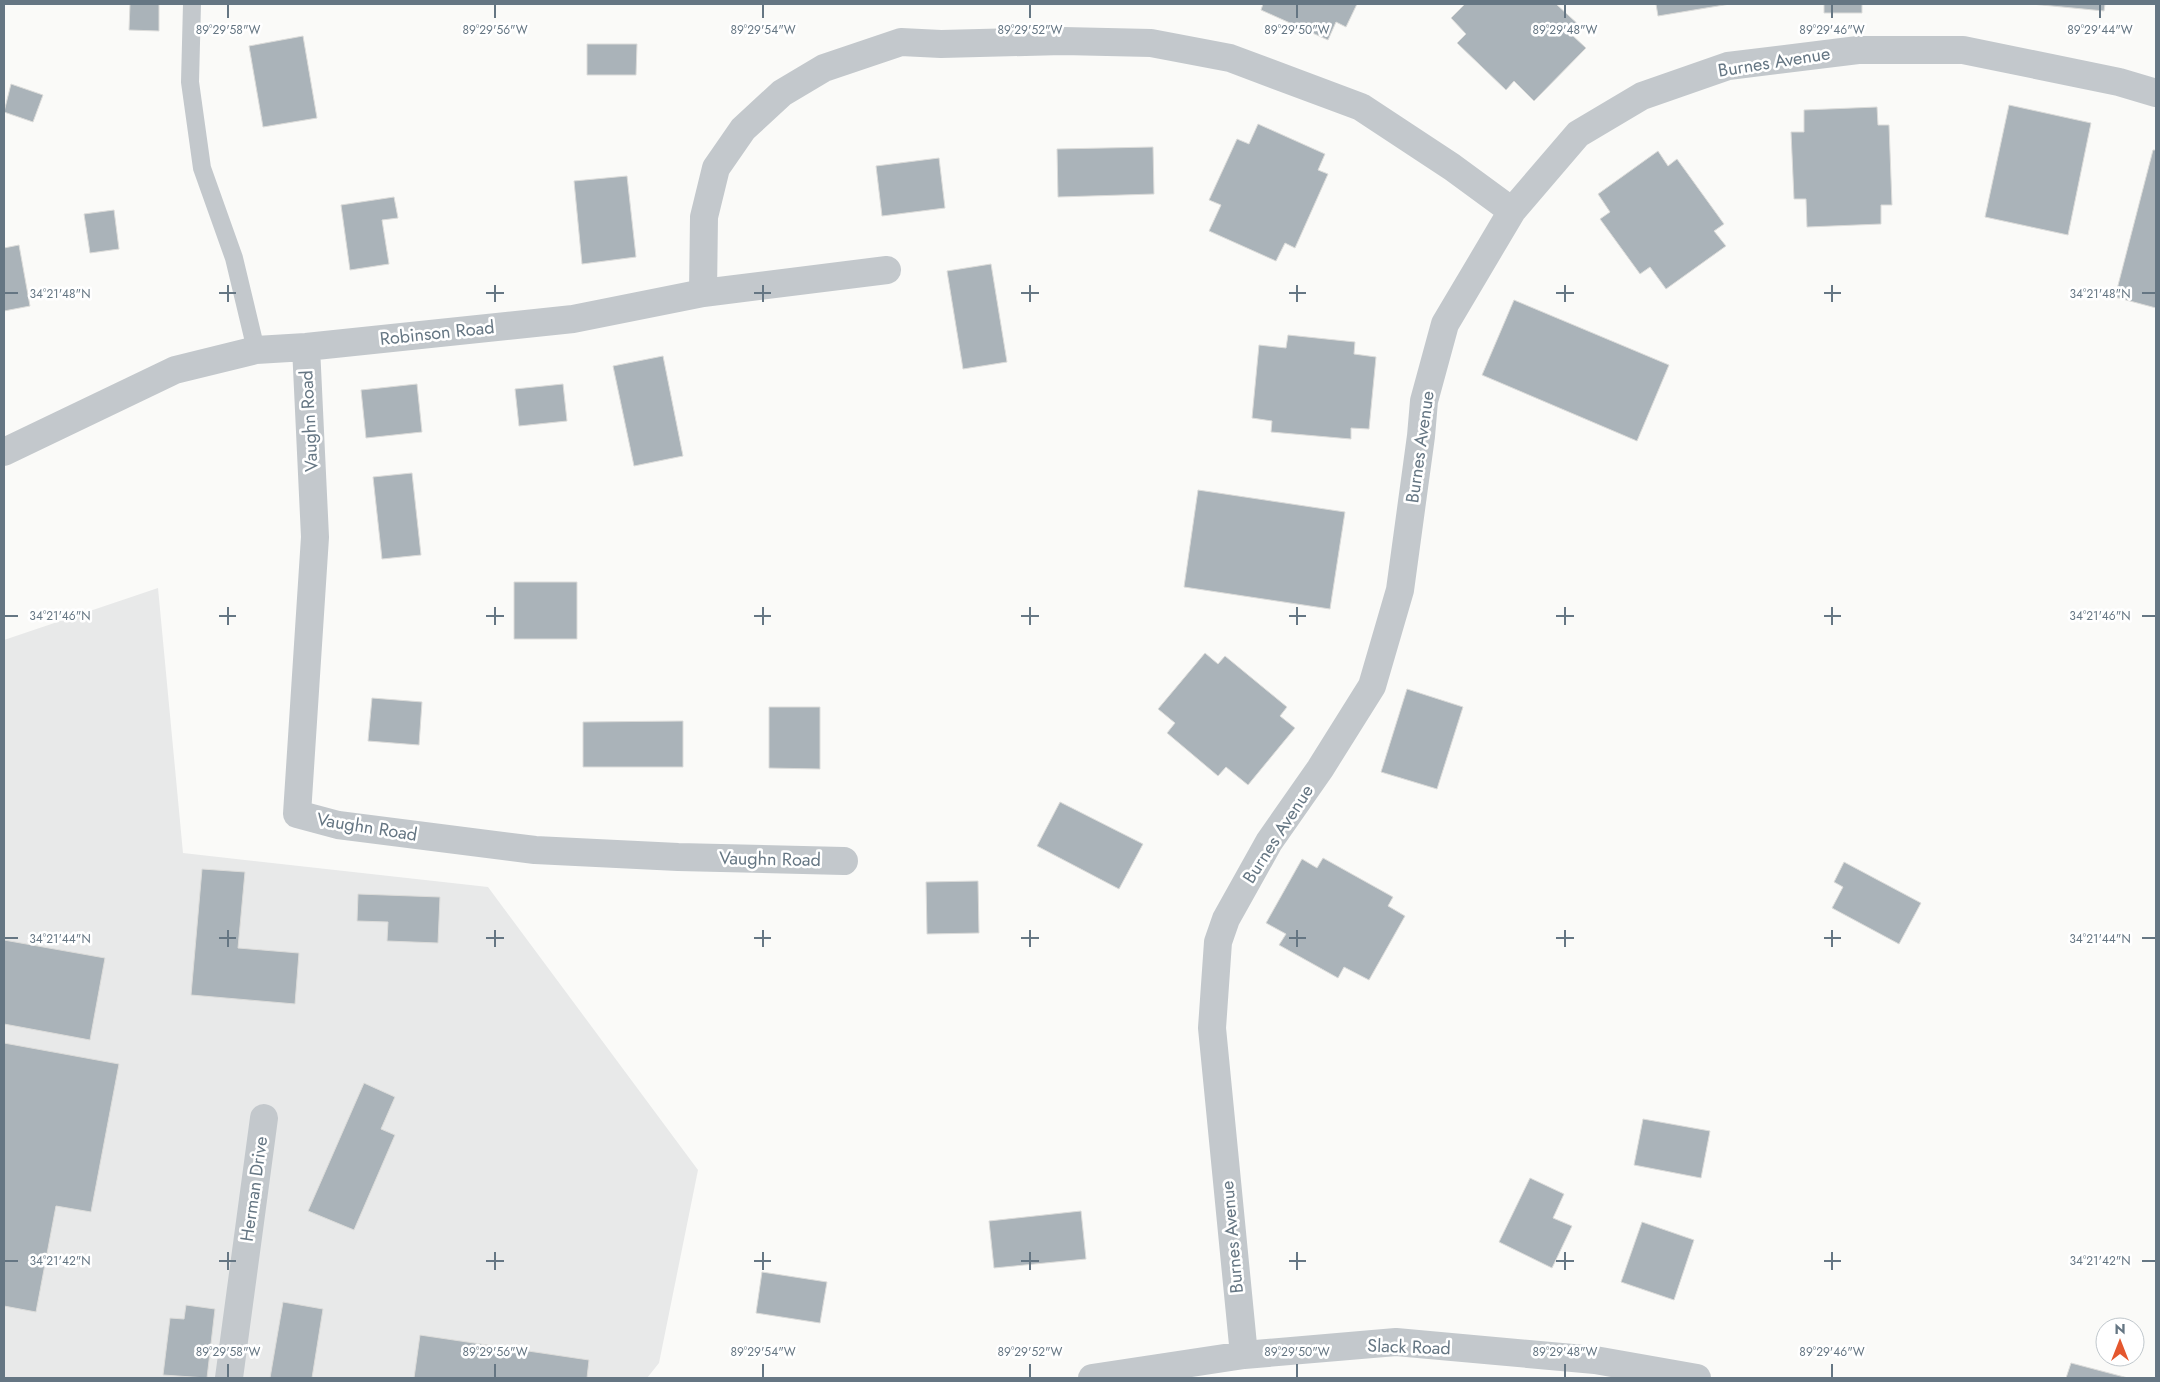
<svg xmlns="http://www.w3.org/2000/svg" width="2160" height="1382" viewBox="0 0 2160 1382" font-family="Jost,sans-serif">
<style>
.built{fill:#e8e9e9}
.building{fill:#aab3b9;stroke:#dcdcda}
.lines{fill:none;stroke-linecap:round;stroke-linejoin:round}
.lane{stroke:#c3c8cc;stroke-width:18}
.street{stroke:#c3c8cc;stroke-width:28}
.ticks{fill:none;stroke:#657683;stroke-width:2}
.labels{text-anchor:middle;dominant-baseline:central;stroke-width:5;stroke-linejoin:round;paint-order:stroke}
.street-label{font-size:18px;fill:#657683;stroke:#fff}
.ticks-label{font-size:12px;text-anchor:middle;fill:#657683;stroke:#fff;stroke-width:5;stroke-linejoin:round;paint-order:stroke}
</style>
<rect width="100%" height="100%" fill="#fafaf8"/>
<path class="built" d="M158,588L183,853L488,887L698,1170L659,1363L647,1378H4V640Z"/>
<path class="building" d="M130,4H159V31L129,30Z
M1263,4H1357L1346,27L1336,22L1328,40L1261,10Z
M1465,4H1556L1580,26L1572,35L1586,48L1534,101L1514,81L1506,90L1457,43L1466,34L1451,18Z
M1656,4H1730L1658,16Z
M1824,4H1862V13H1824Z
M2031,4H2105L2104,11Z
M303,36L317,118L263,127L249,46Z
M587,44H637L636,75H587Z
M11,84L43,95L33,122L4,112Z
M2009,105L2091,123L2068,235L1985,217Z
M1877,107L1878,125H1889L1892,205H1881V224L1807,227L1806,199H1794L1791,132H1804V110Z
M1258,124L1325,154L1318,170L1328,174L1295,248L1285,243L1276,261L1209,231L1221,205L1209,200L1237,139L1249,144Z
M1153,147L1154,194L1058,197L1057,149Z
M2153,150H2156V308L2115,297Z
M1658,151L1668,166L1677,159L1724,224L1714,231L1726,246L1666,289L1650,267L1640,274L1600,219L1610,212L1598,194Z
M939,158L945,208L882,216L876,166Z
M627,176L636,257L582,264L574,181Z
M394,197L398,218L382,220L389,264L350,270L341,205Z
M114,210L119,249L90,253L84,214Z
M19,245L30,306L4,311V248Z
M991,264L1007,362L963,369L947,271Z
M1514,300L1669,365L1637,441L1482,375Z
M1288,335L1355,342L1354,354L1376,357L1369,429L1351,428V439L1271,432L1272,421L1252,418L1259,345L1286,348Z
M663,356L683,456L634,466L613,366Z
M417,384L422,432L366,438L361,390Z
M563,384L567,421L519,426L515,389Z
M412,473L421,555L382,559L373,477Z
M1198,490L1345,512L1330,609L1184,587Z
M514,582H577V639H514Z
M1205,653L1218,664L1225,656L1287,707L1280,716L1295,728L1248,785L1226,767L1218,776L1167,733L1175,723L1158,709Z
M1407,689L1463,707L1437,789L1381,772Z
M372,698L422,702L419,745L368,741Z
M769,707H820V769L769,768Z
M683,721V767H583V722Z
M1060,802L1143,844L1119,889L1037,846Z
M1323,858L1393,897L1388,906L1405,916L1369,980L1344,967L1338,978L1279,945L1286,934L1266,923L1302,859L1317,868Z
M1844,862L1921,903L1899,944L1832,908L1843,887L1834,882Z
M202,869L245,872L238,948L299,953L295,1004L191,995Z
M978,881L979,933L927,934L926,882Z
M358,894L440,897L438,943L387,941L388,922L357,921Z
M4,940L105,958L90,1040L4,1024Z
M4,1043L119,1064L91,1212L56,1206L36,1312L4,1306Z
M364,1083L395,1097L381,1129L395,1135L354,1230L308,1211Z
M1643,1119L1710,1131L1701,1178L1634,1165Z
M1530,1178L1564,1194L1553,1218L1572,1226L1552,1268L1499,1242Z
M1081,1211L1086,1259L994,1268L989,1221Z
M1642,1222L1694,1240L1674,1300L1621,1282Z
M762,1272L827,1282L820,1323L756,1313Z
M283,1302L323,1309L312,1378H270Z
M186,1305L215,1309L207,1378L163,1375L170,1318L184,1319Z
M420,1335L589,1360L587,1378H414Z
M2071,1363L2128,1378H2066Z"/>
<g class="lines">
<path class="lane" d="M192,4L190,82L202,168L234,258L256,350"/>
<path class="street" d="M703,293L704,217L716,168L743,129L782,93L824,68L901,42L941,44L1063,41L1151,43L1230,58L1361,107L1452,167L1512,211
M306,347L315,537L297,814L338,825L535,850L678,857L844,861
M4,452L175,370L256,350L306,347L573,319L703,293L887,270
M1244,1355L1212,1028L1218,942L1226,919L1269,842L1320,769L1372,686L1400,590L1421,436L1424,401L1445,324L1512,211L1578,134L1642,96L1728,66L1858,50H1963L2119,82L2156,93
M229,1378L264,1118
M1092,1378L1244,1355L1396,1342L1595,1360L1697,1378"/>
</g>
<path class="ticks" d="M228,5V18M495,5V18M763,5V18M1030,5V18M1297,5V18M1565,5V18M1832,5V18M2100,5V18M228,285V302M495,285V302M763,285V302M1030,285V302M1297,285V302M1565,285V302M1832,285V302M5,293H18M219,293H236M486,293H504M754,293H771M1021,293H1039M1289,293H1306M1556,293H1574M1824,293H1841M2142,293H2155M228,607V625M495,607V625M763,607V625M1030,607V625M1297,607V625M1565,607V625M1832,607V625M5,616H18M219,616H236M486,616H504M754,616H771M1021,616H1039M1289,616H1306M1556,616H1574M1824,616H1841M2142,616H2155M228,930V947M495,930V947M763,930V947M1030,930V947M1297,930V947M1565,930V947M1832,930V947M5,938H18M219,938H236M486,938H504M754,938H771M1021,938H1039M1289,938H1306M1556,938H1574M1824,938H1841M2142,938H2155M228,1252V1270M495,1252V1270M763,1252V1270M1030,1252V1270M1297,1252V1270M1565,1252V1270M1832,1252V1270M5,1261H18M219,1261H236M486,1261H504M754,1261H771M1021,1261H1039M1289,1261H1306M1556,1261H1574M1824,1261H1841M2142,1261H2155M228,1364V1377M495,1364V1377M763,1364V1377M1030,1364V1377M1297,1364V1377M1565,1364V1377M1832,1364V1377"/>
<g class="labels">
<g class="street-label">
<text transform="translate(1774 62) rotate(-9)">Burnes Avenue</text>
<text transform="translate(437 333) rotate(-6)">Robinson Road</text>
<text transform="translate(309 421) rotate(-93)">Vaughn Road</text>
<text transform="translate(1420 447) rotate(-82)">Burnes Avenue</text>
<text transform="translate(367 827) rotate(9)">Vaughn Road</text>
<text transform="translate(1278 834) rotate(-57)">Burnes Avenue</text>
<text transform="translate(770 859) rotate(1)">Vaughn Road</text>
<text transform="translate(254 1189) rotate(-82)">Herman Drive</text>
<text transform="translate(1232 1237) rotate(-95)">Burnes Avenue</text>
<text transform="translate(1409 1347) rotate(2)">Slack Road</text>
</g>
</g>
<g class="ticks-label">
<text x="228" y="34">89°29'58"W</text>
<text x="495" y="34">89°29'56"W</text>
<text x="763" y="34">89°29'54"W</text>
<text x="1030" y="34">89°29'52"W</text>
<text x="1297" y="34">89°29'50"W</text>
<text x="1565" y="34">89°29'48"W</text>
<text x="1832" y="34">89°29'46"W</text>
<text x="2100" y="34">89°29'44"W</text>
<text x="60" y="298">34°21'48"N</text>
<text x="2100" y="298">34°21'48"N</text>
<text x="60" y="620">34°21'46"N</text>
<text x="2100" y="620">34°21'46"N</text>
<text x="60" y="943">34°21'44"N</text>
<text x="2100" y="943">34°21'44"N</text>
<text x="60" y="1265">34°21'42"N</text>
<text x="2100" y="1265">34°21'42"N</text>
<text x="228" y="1356">89°29'58"W</text>
<text x="495" y="1356">89°29'56"W</text>
<text x="763" y="1356">89°29'54"W</text>
<text x="1030" y="1356">89°29'52"W</text>
<text x="1297" y="1356">89°29'50"W</text>
<text x="1565" y="1356">89°29'48"W</text>
<text x="1832" y="1356">89°29'46"W</text>
</g>
<rect width="2160" height="1382" fill="none" stroke="#657683" stroke-width="10"/>
<g transform="translate(2120 1342)"><circle r="24" fill="#ffffff" stroke="#c1c8cd"/>
<path d="M0-4L9 19L0 12L-9 19Z" fill="#e4572e"/>
<text y="-8" font-size="14" font-weight="bold" text-anchor="middle" fill="#657683">N</text>
</g>
</svg>
